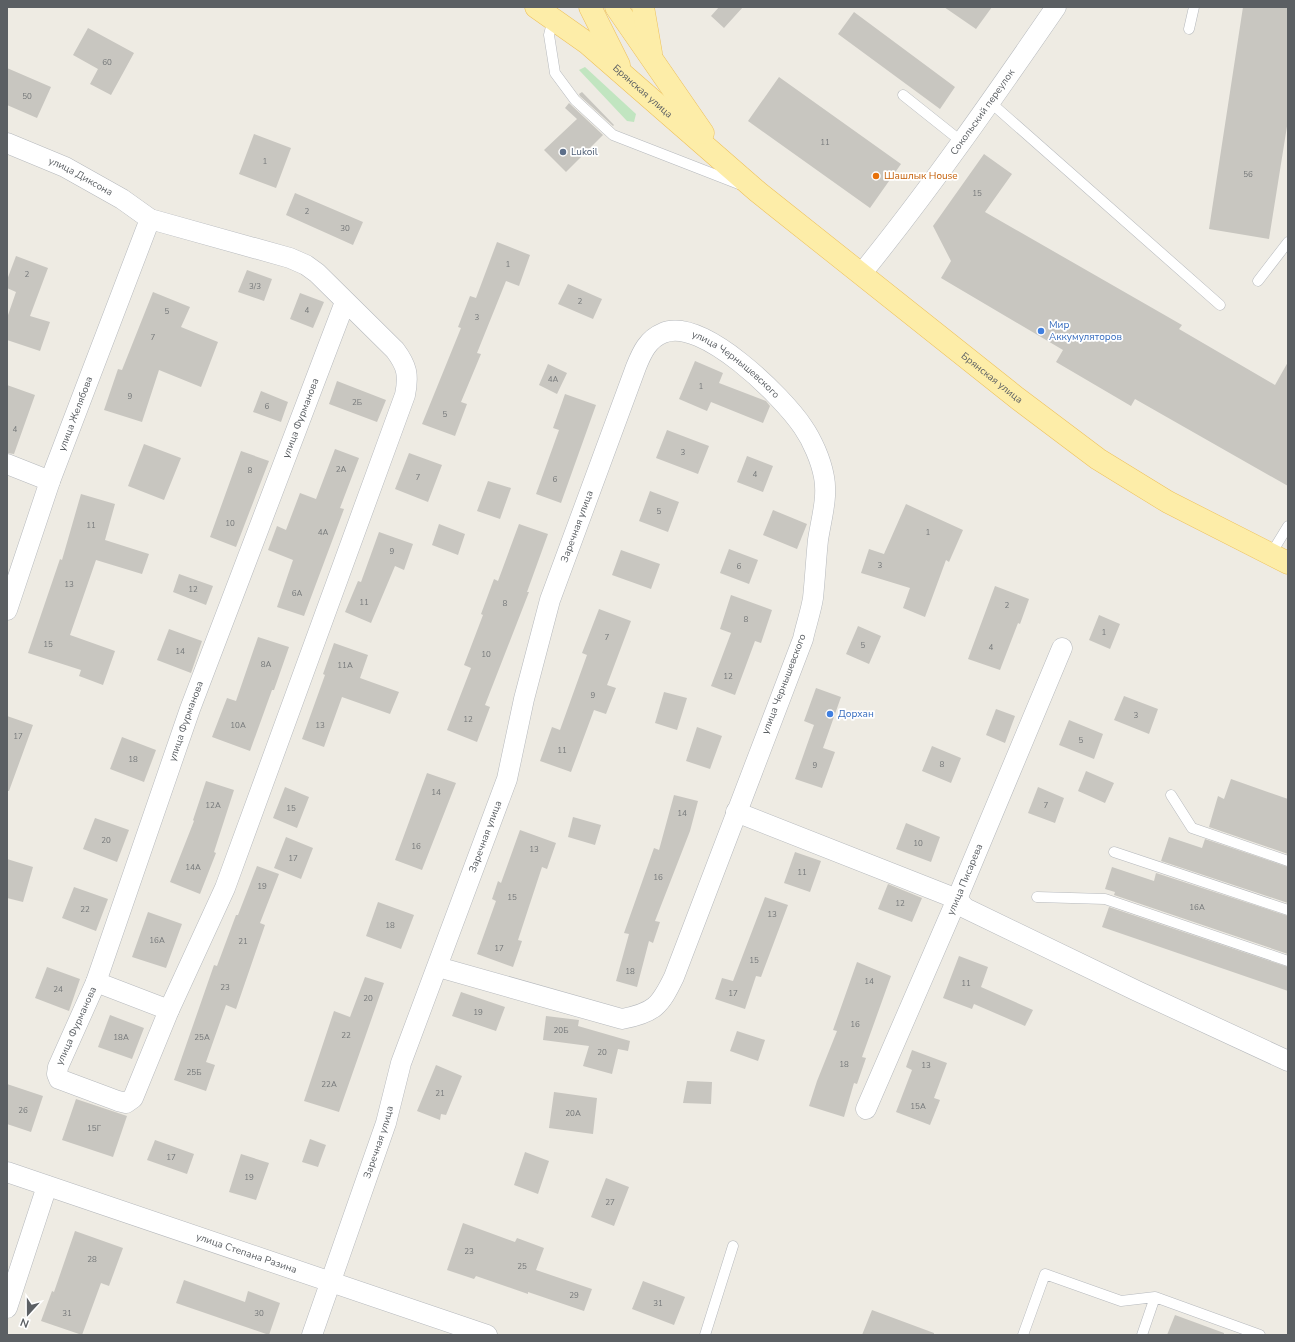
<svg xmlns="http://www.w3.org/2000/svg" width="1295" height="1342" viewBox="0 0 1295 1342" font-family="'Nunito Sans',sans-serif">
<style>
.green{fill:#c1e5c0}
.building{fill:#c8c6c0}
.lines{fill:none;stroke-linecap:round;stroke-linejoin:round}
.lane-casing{stroke:#b6b9bd;stroke-width:11}
.street-casing{stroke:#b6b9bd;stroke-width:21}
.primary-casing{stroke:#eec15b;stroke-width:23}
.lane{stroke:#fff;stroke-width:10}
.street{stroke:#fff;stroke-width:20}
.primary{stroke:#fdeda8;stroke-width:22}
.service-dot{fill:#5c6f8a;stroke:#fff;stroke-width:1.5}
.food-dot{fill:#e8710a;stroke:#fff;stroke-width:1.5}
.shop-dot{fill:#3f7fe0;stroke:#fff;stroke-width:1.5}
.labels{text-anchor:middle;dominant-baseline:central;stroke-width:3.5;stroke-linejoin:round;paint-order:stroke}
.number-label{font-size:8px;fill:#76797a}
.street-label{font-size:10px;fill:#5b5f63;stroke:#fff}
.service-label{font-size:10px;fill:#4e5e75;stroke:#fff;text-anchor:start}
.food-label{font-size:10px;fill:#c56008;stroke:#fff;text-anchor:start}
.shop-label{font-size:10px;fill:#366cbe;stroke:#fff;text-anchor:start}
</style>
<rect width="100%" height="100%" fill="#eeebe3"/>
<path class="green" d="M585,67L636,114L634,122L627,121L579,70Z"/>
<path class="building" d="M719,7H743L724,28L711,16Z
M944,7H992L976,29Z
M1243,7H1288V120L1269,239L1209,229Z
M854,12L955,87L940,109L838,34Z
M88,28L134,53L111,95L90,84L98,69L73,55Z
M7,68L51,87L37,118L7,105Z
M779,77L901,164L870,208L748,121Z
M582,92L614,125L613,126L580,96L579,94Z
M569,103L603,135L566,172L544,150L577,119L565,108Z
M254,134L291,148L276,188L239,174Z
M984,154L1012,174L985,212L1182,325L1179,329L1275,385L1288,362V486L1135,399L1131,406L1056,362L1063,350L941,278L951,261L933,226Z
M295,193L363,222L353,245L286,215Z
M497,242L530,255L519,286L506,281L477,353L481,354L461,402L467,404L455,436L422,424L461,328L458,327L470,296L476,298Z
M16,256L48,268L30,316L50,322L40,351L7,340V318L16,292L7,288V280Z
M247,270L272,279L264,301L238,292Z
M568,284L602,299L593,319L558,304Z
M153,292L190,307L181,327L218,342L201,387L159,370L142,422L104,410L118,369L122,370Z
M300,293L324,302L313,328L290,319Z
M695,361L723,373L719,383L766,401L770,406L763,423L711,402L707,411L679,399Z
M548,364L567,373L557,394L539,385Z
M337,381L386,400L377,422L329,404Z
M7,385L35,395L14,454L7,453Z
M261,391L288,402L281,422L253,412Z
M565,394L596,405L561,503L536,494L559,430L553,428Z
M667,430L709,446L698,474L656,458Z
M144,444L181,458L164,500L128,486Z
M335,449L359,458L340,508L344,509L304,616L277,607L293,560L268,550L277,526L286,530L300,493L316,499Z
M241,451L269,461L236,547L210,537Z
M409,453L442,465L428,502L395,489Z
M747,456L773,466L763,492L737,482Z
M488,481L511,488L500,519L477,511Z
M650,491L679,502L668,532L639,521Z
M81,494L115,504L105,540L149,554L142,574L96,560L70,635L115,651L103,685L79,676L81,670L28,653L60,559L62,560Z
M906,504L963,530L949,562L946,560L925,617L903,608L910,588L861,573L869,549L884,554Z
M773,510L807,524L797,549L763,535Z
M439,524L465,534L458,555L432,545Z
M519,524L548,534L527,592H529L485,705L490,707L477,742L447,730L471,668L464,665L483,615L481,614L494,579L498,581Z
M379,532L413,544L404,570L395,566L371,623L345,612L358,581L361,582Z
M729,549L758,560L749,584L720,573Z
M621,550L660,564L651,589L612,575Z
M179,574L213,586L206,605L173,592Z
M995,586L1029,599L1020,624L1018,623L1000,670L968,659Z
M731,595L772,610L761,643L755,641L735,695L711,686L731,633L720,629Z
M599,609L631,621L607,685L616,688L606,714L594,710L571,772L540,761L552,727L560,730L587,655L582,653Z
M1099,615L1120,624L1110,649L1089,640Z
M858,626L881,636L869,664L846,654Z
M169,629L202,641L191,673L157,660Z
M258,637L289,647L274,690H272L250,751L212,737L227,698L236,701Z
M334,643L368,655L360,678L399,692L390,714L342,697L324,747L302,739L325,675L323,674Z
M816,688L841,697L823,748L835,752L822,788L795,779L814,725L804,721Z
M664,692L687,698L677,730L655,723Z
M1124,696L1158,709L1149,734L1114,720Z
M996,709L1015,716L1005,743L986,735Z
M7,716L33,725L9,791H7Z
M1069,720L1103,734L1094,759L1059,745Z
M697,727L722,736L710,769L686,761Z
M122,737L156,750L144,782L110,769Z
M932,746L961,758L951,783L922,771Z
M1086,771L1114,783L1105,803L1078,791Z
M427,773L456,783L422,870L395,860Z
M1231,779L1288,799V854L1209,827L1218,796L1224,799Z
M206,781L234,790L214,852L216,853L200,894L170,882L194,821L193,820Z
M285,787L309,797L297,828L273,818Z
M1038,787L1064,798L1055,823L1028,813Z
M674,795L698,801L690,831L655,921L660,922L653,943L649,941L637,987L616,981L629,934L624,933L654,848L659,850Z
M573,817L601,825L595,845L568,837Z
M95,818L129,830L117,862L83,849Z
M906,823L940,837L931,862L896,849Z
M520,830L556,843L547,869L542,867L518,940L522,941L513,967L477,954L496,901L492,899L498,881L501,883Z
M286,837L313,848L301,879L274,868Z
M1169,837L1202,848L1205,839L1288,867V903L1161,861Z
M795,852L821,861L810,892L784,883Z
M7,859L33,867L23,902L7,898Z
M257,866L279,874L260,923L265,925L236,1009L226,1005L206,1062L215,1065L206,1091L174,1080L214,965L217,966L236,915H238Z
M1112,867L1154,881L1156,873L1288,916V954L1114,895L1115,892L1105,889Z
M888,884L922,898L912,922L878,909Z
M74,887L108,899L96,931L62,918Z
M765,897L788,905L761,977L756,976L745,1009L715,999L722,978L733,981Z
M378,902L414,915L401,949L366,936Z
M1109,907L1288,967V991L1102,927Z
M148,912L182,924L166,968L132,957Z
M959,956L988,967L981,987L1033,1010L1025,1026L974,1004L972,1009L943,998Z
M857,962L891,976L862,1057L866,1058L857,1084L854,1083L844,1117L809,1106L817,1081L837,1031L833,1030Z
M47,967L80,979L69,1011L35,998Z
M365,977L384,983L339,1112L304,1101L334,1011L350,1017Z
M461,992L505,1007L496,1031L452,1016Z
M110,1015L144,1028L132,1059L98,1047Z
M546,1016L579,1020L578,1026L630,1041L628,1051L618,1049L612,1074L583,1066L589,1046L543,1040Z
M737,1031L765,1040L758,1061L730,1051Z
M912,1050L947,1063L934,1098L940,1100L930,1125L896,1112L912,1070L906,1067Z
M436,1065L462,1076L446,1115L441,1114L440,1120L417,1111Z
M687,1081L712,1082L711,1104L683,1103Z
M7,1084L43,1096L31,1132L7,1124Z
M554,1092L597,1098L593,1134L549,1128Z
M76,1099L127,1116L113,1157L62,1140Z
M310,1139L326,1145L318,1167L302,1162Z
M155,1140L194,1154L187,1174L147,1160Z
M525,1152L549,1161L538,1194L514,1185Z
M241,1154L269,1163L256,1200L229,1192Z
M606,1178L629,1187L614,1226L591,1217Z
M463,1223L515,1242L517,1238L544,1248L536,1270L592,1289L584,1311L528,1292V1294L476,1276L474,1279L447,1270Z
M75,1231L123,1248L109,1286L101,1283L82,1335L41,1321L52,1291L54,1292Z
M184,1280L245,1302L248,1291L280,1303L269,1335L176,1303Z
M643,1281L685,1297L674,1325L632,1309Z
M872,1310L934,1333V1335H862Z
M1175,1315L1224,1333V1335H1167Z"/>
<g class="lines">
<defs>
<path id="lane" d="M553,19L549,35L555,73L575,100L613,135L739,184
M1189,29L1194,7
M903,95L962,142
M990,102L1220,305
M1258,281L1288,242
M1271,554L1288,526
M1171,795L1192,828L1288,861
M1114,852L1288,910
M1037,897L1105,899L1288,961
M705,1335L733,1246
M1023,1335L1045,1274L1121,1301L1155,1297L1260,1335
M1142,1335L1155,1297"/>
<g id="street">
<path id="s1" d="M7,143L65,167L122,199L150,219L290,258L306,265L317,273L395,350C407,366 409,375 405,395L225,888L169,1010L133,1098L126,1103L118,1101L59,1079L57,1074L58,1067L96,982L190,709L345,302"/>
<path id="s2" d="M862,273C931,188 994,97 1056,7"/>
<path d="M7,464L50,481"/>
<path id="s3" d="M7,610L50,481L150,219"/>
<path d="M736,812L957,899L965,908L1137,991L1288,1061"/>
<path d="M96,982L169,1010"/>
<path id="s4" d="M866,1109L957,899L1062,648"/>
<path id="s5" d="M7,1172L487,1335"/>
<path d="M7,1308L47,1186"/>
<path id="s6" d="M312,1335L386,1123L401,1063L507,779L524,699L550,600L636,367C642,352 648,339 663,333C702,316 783,397 803,427C812,440 821,460 824,477C828,497 821,520 818,540C816,559 815,579 813,598C811,611 806,625 803,639L674,977C660,1006 654,1013 622,1019L438,967"/>
</g>
<g id="primary">
<path id="s7" d="M536,7L587,43L758,192L1017,398L1098,459L1168,502L1288,563"/>
<path d="M590,7L619,65"/>
<path d="M616,7L703,133"/>
<path d="M643,7L651,53"/>
</g>
</defs>
<use href="#lane" class="lane-casing"/>
<use href="#street" class="street-casing"/>
<use href="#primary" class="primary-casing"/>
<use href="#lane" class="lane"/>
<use href="#street" class="street"/>
<use href="#primary" class="primary"/>
</g>
<circle class="service-dot" cx="563" cy="152" r="4"/>
<circle class="food-dot" cx="876" cy="176" r="4"/>
<g class="shop-dot">
<circle cx="1041" cy="331" r="4"/>
<circle cx="830" cy="714" r="4"/>
</g>
<g class="labels">
<g class="number-label">
<text x="107" y="62">60</text>
<text x="27" y="96">50</text>
<text x="825" y="142">11</text>
<text x="265" y="161">1</text>
<text x="1248" y="174">56</text>
<text x="977" y="193">15</text>
<text x="307" y="211">2</text>
<text x="345" y="228">30</text>
<text x="508" y="264">1</text>
<text x="27" y="274">2</text>
<text x="255" y="286">3/3</text>
<text x="580" y="301">2</text>
<text x="307" y="310">4</text>
<text x="167" y="311">5</text>
<text x="477" y="317">3</text>
<text x="153" y="337">7</text>
<text x="553" y="379">4А</text>
<text x="701" y="386">1</text>
<text x="130" y="396">9</text>
<text x="357" y="402">2Б</text>
<text x="267" y="406">6</text>
<text x="445" y="414">5</text>
<text x="15" y="429">4</text>
<text x="683" y="452">3</text>
<text x="341" y="469">2А</text>
<text x="250" y="470">8</text>
<text x="755" y="474">4</text>
<text x="418" y="477">7</text>
<text x="555" y="479">6</text>
<text x="659" y="511">5</text>
<text x="230" y="523">10</text>
<text x="91" y="525">11</text>
<text x="323" y="532">4А</text>
<text x="928" y="532">1</text>
<text x="392" y="551">9</text>
<text x="880" y="565">3</text>
<text x="739" y="566">6</text>
<text x="69" y="584">13</text>
<text x="193" y="589">12</text>
<text x="297" y="593">6А</text>
<text x="364" y="602">11</text>
<text x="505" y="603">8</text>
<text x="1007" y="605">2</text>
<text x="746" y="619">8</text>
<text x="1104" y="632">1</text>
<text x="607" y="637">7</text>
<text x="48" y="644">15</text>
<text x="863" y="645">5</text>
<text x="991" y="647">4</text>
<text x="180" y="651">14</text>
<text x="486" y="654">10</text>
<text x="266" y="664">8А</text>
<text x="345" y="665">11А</text>
<text x="728" y="676">12</text>
<text x="593" y="695">9</text>
<text x="1136" y="715">3</text>
<text x="468" y="719">12</text>
<text x="238" y="725">10А</text>
<text x="320" y="725">13</text>
<text x="18" y="736">17</text>
<text x="1081" y="740">5</text>
<text x="562" y="750">11</text>
<text x="133" y="759">18</text>
<text x="942" y="764">8</text>
<text x="815" y="765">9</text>
<text x="436" y="792">14</text>
<text x="213" y="805">12А</text>
<text x="1046" y="805">7</text>
<text x="291" y="808">15</text>
<text x="682" y="813">14</text>
<text x="106" y="840">20</text>
<text x="918" y="843">10</text>
<text x="416" y="846">16</text>
<text x="534" y="849">13</text>
<text x="293" y="858">17</text>
<text x="193" y="867">14А</text>
<text x="802" y="872">11</text>
<text x="658" y="877">16</text>
<text x="262" y="886">19</text>
<text x="512" y="897">15</text>
<text x="900" y="903">12</text>
<text x="1197" y="907">16А</text>
<text x="85" y="909">22</text>
<text x="772" y="914">13</text>
<text x="390" y="925">18</text>
<text x="157" y="940">16А</text>
<text x="243" y="941">21</text>
<text x="499" y="948">17</text>
<text x="754" y="960">15</text>
<text x="630" y="971">18</text>
<text x="869" y="981">14</text>
<text x="966" y="983">11</text>
<text x="225" y="987">23</text>
<text x="58" y="989">24</text>
<text x="733" y="993">17</text>
<text x="368" y="998">20</text>
<text x="478" y="1012">19</text>
<text x="855" y="1024">16</text>
<text x="561" y="1030">20Б</text>
<text x="346" y="1035">22</text>
<text x="121" y="1037">18А</text>
<text x="202" y="1037">25А</text>
<text x="602" y="1052">20</text>
<text x="844" y="1064">18</text>
<text x="926" y="1065">13</text>
<text x="194" y="1072">25Б</text>
<text x="329" y="1084">22А</text>
<text x="440" y="1093">21</text>
<text x="918" y="1106">15А</text>
<text x="23" y="1110">26</text>
<text x="573" y="1113">20А</text>
<text x="94" y="1128">15Г</text>
<text x="171" y="1157">17</text>
<text x="249" y="1177">19</text>
<text x="610" y="1202">27</text>
<text x="469" y="1251">23</text>
<text x="92" y="1259">28</text>
<text x="522" y="1266">25</text>
<text x="574" y="1295">29</text>
<text x="658" y="1303">31</text>
<text x="67" y="1313">31</text>
<text x="259" y="1313">30</text>
</g>
<g class="street-label">
<text stroke="none"><textPath href="#s7" startOffset="136">Брянская улица</textPath></text>
<text stroke="none"><textPath href="#s2" startOffset="201">Сокольский переулок</textPath></text>
<text stroke="none"><textPath href="#s1" startOffset="81">улица Диксона</textPath></text>
<text stroke="none"><textPath href="#s6" startOffset="1150">улица Чернышевского</textPath></text>
<text stroke="none"><textPath href="#s7" startOffset="588">Брянская улица</textPath></text>
<text stroke="none"><textPath href="#s3" startOffset="208">улица Желябова</textPath></text>
<text stroke="none"><textPath href="#s1" startOffset="2036">улица Фурманова</textPath></text>
<text stroke="none"><textPath href="#s6" startOffset="852">Заречная улица</textPath></text>
<text transform="translate(784 684) rotate(-69)">улица Чернышевского</text>
<text stroke="none"><textPath href="#s1" startOffset="1712">улица Фурманова</textPath></text>
<text stroke="none"><textPath href="#s6" startOffset="528">Заречная улица</textPath></text>
<text stroke="none"><textPath href="#s4" startOffset="250">улица Писарева</textPath></text>
<text stroke="none"><textPath href="#s1" startOffset="1388">улица Фурманова</textPath></text>
<text stroke="none"><textPath href="#s6" startOffset="204">Заречная улица</textPath></text>
<text stroke="none"><textPath href="#s5" startOffset="253">улица Степана Разина</textPath></text>
</g>
<g class="service-label">
<text x="571" y="152">Lukoil</text>
</g>
<g class="food-label">
<text x="884" y="176">Шашлык House</text>
</g>
<g class="shop-label">
<text x="1049" y="325">Мир<tspan x="1049" dy="12">Аккумуляторов</tspan></text>
<text x="838" y="714">Дорхан</text>
</g>
</g>
<rect width="1295" height="1342" fill="none" stroke="#5b5f63" stroke-width="16"/>
<g transform="translate(28 1314) rotate(201)" stroke="#ffffff" stroke-width="3" paint-order="stroke">
<path d="M0-3L7 15L0 10L-7 15Z" fill="#5b5f63"/>
<text y="-6" font-size="11" font-weight="bold" text-anchor="middle" fill="#5b5f63">N</text>
</g>
</svg>
